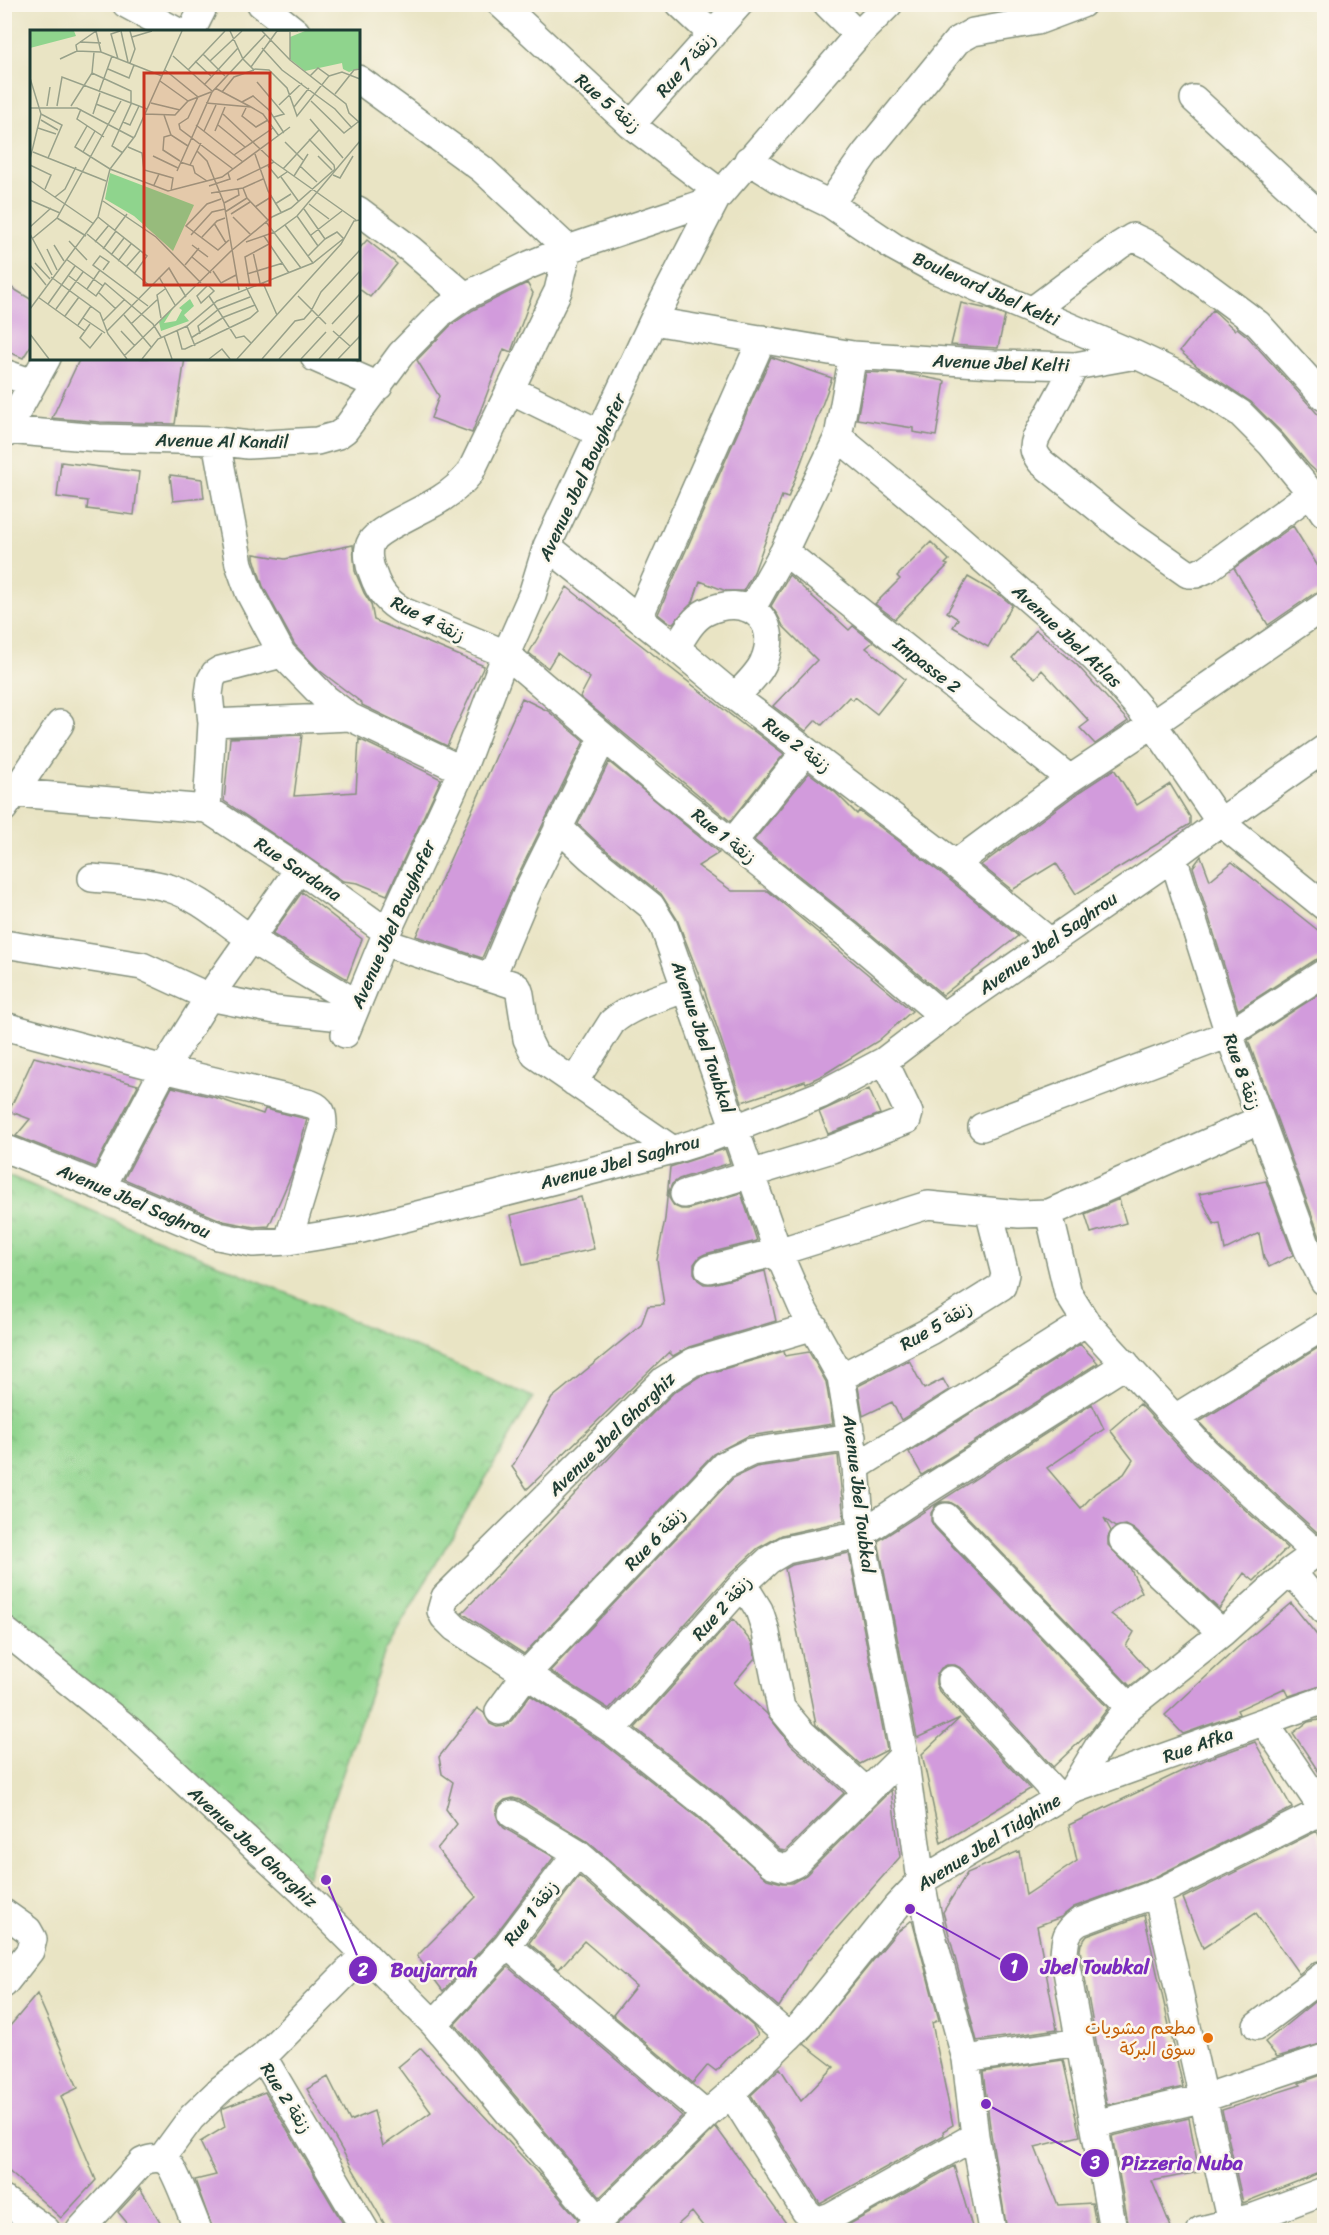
<svg xmlns="http://www.w3.org/2000/svg" width="1329" height="2235" viewBox="0 0 1329 2235" font-family="Sriracha,'Playpen Sans Arabic',sans-serif">
<style>
.park{fill:url(#park-crowns);stroke:#578860;stroke-width:1.5}
.building{fill:#d29bdc}
.lines{fill:none;stroke-linecap:round;stroke-linejoin:round}
.minor-casing{stroke:#84907c;stroke-width:30}
.minor{stroke:#fff;stroke-width:27}
.food-dot{fill:#e8710a;stroke:#fbf7ec;stroke-width:2}
.labels{text-anchor:middle;dominant-baseline:central;stroke-width:5;stroke-linejoin:round;paint-order:stroke}
.street-label{font-size:18px;fill:#1f3d34;stroke:#fbf7ec}
.food-label{font-size:18px;fill:#c56008;stroke:#fbf7ec;text-anchor:end}
.inset-road{fill:none;stroke:#98a18a;stroke-width:1.5}
.view{fill:#c8321e;fill-opacity:0.15;stroke:#c8321e;stroke-width:3}
.inset-edge{fill:none;stroke:#1f3d34;stroke-width:3}
.leader{fill:none;stroke:#7b2cbf;stroke-width:2}
.callout-dot{fill:#7b2cbf;stroke:#fbf7ec;stroke-width:2}
.mark-label{font-size:18px;text-anchor:middle;font-weight:bold;fill:#fff}
.callout-label{font-size:20px;text-anchor:middle;font-weight:bold;fill:#7b2cbf;stroke:#fbf7ec;stroke-width:5;stroke-linejoin:round;paint-order:stroke}
</style>
<defs>
<pattern id="park-crowns" width="20" height="18" patternUnits="userSpaceOnUse" patternTransform="scale(1.5)"><rect width="20" height="18" fill="#8fd48d"/><path d="M2 6a3 3 0 1 1 6 0M12 15a3 3 0 1 1 6 0" fill="none" stroke="#74ad74"/></pattern>
</defs>
<rect width="100%" height="100%" fill="#fbf7ec"/>
<filter id="ink" filterUnits="userSpaceOnUse"><feTurbulence type="fractalNoise" baseFrequency=".0167" numOctaves="2"/><feDisplacementMap in="SourceGraphic" scale="12" xChannelSelector="R" yChannelSelector="G"/><feConvolveMatrix kernelMatrix="1 2 1 2 8 2 1 2 1" color-interpolation-filters="sRGB"/></filter>
<filter id="wash" filterUnits="userSpaceOnUse"><feTurbulence type="fractalNoise" baseFrequency=".008" numOctaves="4" result="noise"/><feDisplacementMap in="SourceGraphic" scale="24" xChannelSelector="R" yChannelSelector="G"/><feGaussianBlur stdDeviation="1.35" result="paint"/><feColorMatrix in="noise" values="0 0 0 0 0 0 0 0 0 0 0 0 0 0 0 0 0 1.4 0 .05"/><feComposite in="paint" operator="in"/></filter>
<g filter="url(#wash)">
<rect width="100%" height="100%" fill="#e9e4c4"/>
<path class="park" d="M5,1174L533,1397L385,1651L307,1877L5,1612Z"/>
<g id="blocks">
<path class="building" d="M367,240L397,264L370,297L358,288V250Z
M4,283L32,300V344L23,358L4,350Z
M527,283L533,293L511,352L504,349L472,433L431,418L439,396L417,360L451,325L473,310Z
M961,303L988,309L1005,316L998,348L951,345Z
M1213,310L1235,330L1237,328L1247,336L1324,421V479L1309,465L1283,434L1251,402L1198,367L1180,351Z
M771,357L832,378L788,498L782,496L754,572L743,591H726L700,581L693,602L673,623L668,622L658,614Z
M80,358H185L175,424L100,422L52,418Z
M866,372L908,374L945,381L936,436L913,432V428L857,419Z
M61,462L139,472L134,515L87,509L88,501L57,497Z
M170,475L202,479L204,498L173,501Z
M1293,526L1324,576V591L1315,593L1268,625L1234,568Z
M931,542L949,560L945,564L948,565L895,619L875,604L900,579L897,576Z
M353,545L355,571L364,593L371,604L374,620L484,666L447,746L362,705V703L319,670L295,645L263,586L254,558V554L285,559Z
M789,575L849,630L853,626L873,642L866,648L905,679L877,714L855,697L853,700L849,697L822,725L816,720L806,731L773,706L817,660L783,626L778,616L771,606Z
M968,577L1001,596L1012,605L988,647L953,627L958,619L947,612Z
M567,587L750,730L751,729L784,754L730,821L580,697L590,678L557,653L548,668L529,653Z
M1036,630L1077,665L1128,721L1095,744L1080,728L1089,721L1042,670L1035,678L1012,658Z
M522,698L548,711L584,741L516,879L482,958L416,936Z
M302,735L294,796L356,792L359,739L441,779L387,895L358,883L343,881L224,801L230,738Z
M609,762L719,853L698,866L732,891H768L912,1011L878,1041L823,1075L806,1083L805,1081L742,1102L702,983L677,919L661,894L600,845L578,824Z
M1114,769L1137,805L1170,784L1190,817V824L1076,894L1056,863L1012,890L981,865L1079,792Z
M809,773L836,793L857,814L859,811L945,876L1018,936L943,995L858,923L754,840Z
M1201,856L1210,880L1232,862L1324,935V957L1315,960L1238,1010L1193,867Z
M302,892L362,939L347,979L272,934Z
M1324,991V1248L1248,1040Z
M34,1057L138,1085L95,1167L16,1136L30,1119L9,1111Z
M172,1087L217,1098L263,1114L265,1109L307,1119L293,1171L269,1226L254,1227L223,1221L124,1179Z
M869,1089L880,1114L828,1134L819,1112Z
M725,1149L730,1163L679,1179L672,1184L669,1191V1198L674,1206L681,1209H688L741,1193L757,1241L705,1254L699,1257L694,1264V1273L698,1280L704,1284H712L765,1271L776,1321L689,1347L673,1356L669,1352L527,1489L512,1467L552,1398L641,1325L648,1306L664,1305L657,1260L665,1219L670,1167Z
M1266,1181L1293,1255L1269,1267L1264,1258L1259,1233L1225,1250L1220,1223L1214,1224L1199,1194Z
M581,1197L594,1249L523,1265L511,1215Z
M1119,1199L1126,1223L1091,1233L1085,1214Z
M1080,1344L1098,1363L922,1475L909,1452Z
M1324,1344V1529L1318,1533L1216,1440L1199,1422Z
M784,1351L785,1356L809,1352L826,1382L833,1424L748,1436L713,1454L524,1654L462,1613L629,1437L674,1392L700,1376Z
M909,1360L924,1389L943,1379L949,1390L901,1420L892,1402L863,1416L858,1386Z
M1092,1404L1104,1429L1047,1468L1081,1508L1095,1493L1124,1474L1133,1460L1110,1430L1140,1404L1194,1463L1287,1548L1254,1581L1244,1573L1219,1609L1134,1529L1126,1525L1115,1527L1104,1518L1111,1531L1108,1537V1545L1130,1568L1142,1592L1111,1614L1134,1632L1126,1646L1149,1671L1130,1686L957,1506L950,1502H942L936,1505L931,1513V1521L935,1528L1108,1708L1090,1732L1053,1767L963,1669L955,1665H947L941,1668L936,1676V1684L939,1691L1030,1789L941,1843L922,1754L960,1718L917,1738L878,1541Z
M838,1455L844,1521L782,1535L758,1548L731,1573L609,1709L550,1671L733,1478L756,1467Z
M849,1553L887,1750L860,1764L816,1725L785,1569L792,1565Z
M1291,1603L1324,1644V1685L1289,1696L1285,1688L1237,1710L1239,1714L1183,1734L1165,1715L1237,1648Z
M733,1619L752,1643L755,1658L734,1683L767,1714L791,1745L844,1793L785,1851L780,1850L718,1794L635,1728Z
M530,1695L603,1743L698,1818L767,1879L782,1883H792L806,1875L891,1790L900,1857L806,1963L779,2007L587,1841L520,1800L513,1798L505,1800L498,1806L496,1814L499,1822L504,1828L554,1857L495,1935L443,1991L417,1956L476,1897L437,1849L457,1824L446,1809L453,1782L442,1774L439,1757L477,1708L484,1713L490,1724L497,1727L505,1726L512,1720Z
M1324,1719V1780L1293,1733L1308,1722Z
M1255,1742L1292,1808L1151,1879L1074,1907L1061,1917L1037,1926L1057,2029L977,2041L943,1912L967,1873L1019,1851L1026,1895L1077,1861L1069,1825L1207,1759Z
M1317,1831L1324,1847V1960L1314,1962L1299,1974L1256,1913L1203,1948L1183,1898Z
M579,1876L753,2026L758,2035L728,2058L716,2071L708,2065L693,2083L613,2015L636,1986L584,1941L559,1969L529,1943Z
M1144,1915L1183,2087L1107,2105L1080,1950L1081,1944L1087,1936Z
M912,1920L939,2020L932,2023L953,2125L943,2131L944,2135L820,2204L751,2095L780,2068L801,2101L834,2067L804,2044L895,1934Z
M508,1967L682,2116L600,2197L455,2024Z
M37,1994L78,2088L61,2096L96,2180L61,2218L4,2167V2033Z
M1324,1994V2043L1277,2057L1265,2042Z
M421,2048L547,2183L578,2219L574,2230H388L307,2089L328,2077L350,2121L374,2111L383,2146L431,2112L398,2067Z
M1063,2060L1080,2136L1035,2147L1058,2205L1092,2203L1097,2230H1007L991,2134L983,2072Z
M1324,2074V2171L1243,2203L1222,2110L1301,2085L1299,2083Z
M265,2092L347,2230H213L195,2180L216,2175L200,2142L225,2127L221,2111L224,2108Z
M1189,2118L1199,2172L1152,2181L1171,2227L1129,2228L1112,2136Z
M716,2127L791,2230H706L692,2212L672,2230H611Z
M954,2166L973,2230H839Z
M140,2188L165,2230H133L118,2212Z"/>
</g>
</g>
<g filter="url(#ink)">
<use href="#blocks" fill-opacity="0" stroke="#84907c" stroke-width="1.5"/>
<g class="lines">
<defs>
<path id="minor" d="M126,4L178,32
M261,4L296,32
M501,4L631,125L721,193
M680,4L713,35
M827,4L858,35
M191,32L205,4
M358,79L482,169L568,249L558,291L552,303L470,473C462,483 453,491 442,498C428,508 377,529 371,542C366,551 369,565 373,574C379,592 388,603 405,612L506,654L666,790L848,935L943,1016
M1194,99L1324,219
M631,125L739,4
M748,160L780,180L830,204L894,247L936,270L1136,355
M830,204L865,154L957,41L973,32L1037,21L1082,4
M358,210L410,249L465,296
M1033,310L1120,245L1133,237L1154,247L1258,324L1324,397
M653,321L853,355L994,364L1075,366L1136,355L1189,380L1240,413L1271,444L1311,493L1324,513
M315,358L379,386
M1075,366L1036,438C1032,449 1034,453 1041,462L1124,529L1188,574H1196L1207,569L1311,493
M4,373L33,383
M511,390L601,434
M7,430L99,438L216,441L248,445L317,441L338,435L345,430L401,354L441,313L465,296L529,265L568,249L716,199
M4,435L47,358
M838,437L937,519L1079,643L1112,676L1153,724L1220,822L1324,906
M216,441L239,564L249,592L282,654L325,698L350,717L462,770
M547,546L676,648L735,697L955,864L1049,941
M784,551L1070,779
M752,608L784,551L838,437L853,355
M639,617L762,339
M676,648C684,635 692,619 706,612C745,593 782,618 764,661C759,674 744,687 735,697
M212,723L350,717
M16,793L207,809L299,869L387,932
M4,808L60,724
M207,809L212,723L209,694L211,680L215,673L220,670L282,654
M558,827L590,857L651,906L664,927L778,1252L803,1309L841,1377L856,1467L861,1534L904,1755L921,1881L930,1929L966,2059L975,2136L992,2230
M732,843L806,751
M1173,857L1229,1034L1308,1250L1324,1281
M955,864L1070,779L1153,724L1324,606
M92,878C117,880 144,881 169,888C201,898 224,921 251,939C285,962 322,982 357,1004
M383,942L514,985L518,988L520,994L527,1039L535,1055L673,1150
M4,944L142,966L209,997L275,1010L351,1018
M492,976L530,886L603,738
M4,1026L164,1069L209,997L299,869
M345,1034L387,932L462,770L506,654L532,595L547,546L653,321L716,199L858,35L889,4
M574,1082L612,1022C633,1004 661,998 687,988
M982,1127L1229,1034L1324,973
M4,1148L102,1187L218,1236L253,1243L288,1241L362,1229L673,1150L708,1139L820,1095L884,1061L943,1016L1173,857L1220,822L1324,749
M102,1187L164,1069L311,1104C322,1108 323,1114 323,1125L288,1241
M684,1194L832,1149L907,1120L909,1113L884,1061
M1049,1213L1068,1293L1086,1322L1205,1451L1316,1553
M709,1269L778,1252L928,1205L1019,1214L1049,1213L1259,1120
M814,1326L693,1362L664,1380L445,1597L441,1611L444,1617L455,1628L612,1730L708,1806L772,1864L786,1868L795,1864L904,1755
M841,1377L930,1331L1002,1286L1005,1274L989,1211
M1175,1418L1324,1326
M856,1467L1086,1322
M946,1517L1129,1707
M1123,1540L1222,1633
M1291,1571L1324,1610
M743,1584L759,1610L765,1628L781,1708L802,1733L867,1792
M4,1630L129,1730L301,1890L434,2024L599,2220
M951,1680L1060,1798
M499,1711L527,1673L724,1465L751,1452L852,1437
M1264,1722L1324,1811
M612,1730L743,1584L769,1560L786,1550L861,1534L924,1492L1126,1364
M1072,1790L1324,1700
M512,1814L577,1853L789,2037
M1157,1893L1231,2223
M4,1913L28,1930L33,1939L30,1951L4,1984
M507,1945L706,2115
M434,2024L507,1945L577,1853
M1257,2026L1324,1975
M263,2057L365,1954
M966,2059L1079,2042
M731,2093L805,2211L816,2222L831,2217L975,2136
M1094,2124L1204,2098L1324,2058
M161,2159L191,2118L221,2089L263,2057L365,2230
M4,2200L46,2230
M80,2230L142,2162C150,2158 162,2156 169,2164C177,2174 192,2216 198,2230
M589,2230L706,2115L731,2093L802,2024L897,1906L921,1881L1072,1790L1098,1747L1129,1707L1222,1633L1291,1571L1324,1547
M1113,2230L1064,1954C1065,1939 1066,1931 1079,1922L1157,1893L1324,1810
M1201,2230L1257,2216L1324,2191"/>
</defs>
<use href="#minor" class="minor-casing"/>
<use href="#minor" class="minor"/>
</g>
</g>
<circle class="food-dot" cx="1208" cy="2038" r="6"/>
<g class="labels">
<g class="street-label">
<text transform="translate(686 65) rotate(-48)">Rue 7 زنقة</text>
<text transform="translate(608 103) rotate(41)">Rue 5 زنقة</text>
<text transform="translate(986 289) rotate(24)">Boulevard Jbel Kelti</text>
<text transform="translate(1001 363) rotate(2)">Avenue Jbel Kelti</text>
<text transform="translate(222 441) rotate(1)">Avenue Al Kandil</text>
<text transform="translate(582 477) rotate(-65)">Avenue Jbel Boughafer</text>
<text transform="translate(428 619) rotate(27)">Rue 4 زنقة</text>
<text transform="translate(1067 636) rotate(43)">Avenue Jbel Atlas</text>
<text transform="translate(927 665) rotate(38)">Impasse 2</text>
<text transform="translate(797 745) rotate(37)">Rue 2 زنقة</text>
<text transform="translate(724 836) rotate(39)">Rue 1 زنقة</text>
<text transform="translate(298 869) rotate(34)">Rue Sardana</text>
<text transform="translate(393 924) rotate(-66)">Avenue Jbel Boughafer</text>
<text transform="translate(1048 943) rotate(-35)">Avenue Jbel Saghrou</text>
<text transform="translate(703 1037) rotate(71)">Avenue Jbel Toubkal</text>
<text transform="translate(1242 1072) rotate(71)">Rue 8 زنقة</text>
<text transform="translate(620 1162) rotate(-15)">Avenue Jbel Saghrou</text>
<text transform="translate(134 1201) rotate(23)">Avenue Jbel Saghrou</text>
<text transform="translate(936 1326) rotate(-30)">Rue 5 زنقة</text>
<text transform="translate(612 1434) rotate(-44)">Avenue Jbel Ghorghiz</text>
<text transform="translate(859 1494) rotate(83)">Avenue Jbel Toubkal</text>
<text transform="translate(655 1539) rotate(-46)">Rue 6 زنقة</text>
<text transform="translate(722 1608) rotate(-48)">Rue 2 زنقة</text>
<text transform="translate(1198 1745) rotate(-20)">Rue Afka</text>
<text transform="translate(989 1842) rotate(-32)">Avenue Jbel Tidghine</text>
<text transform="translate(253 1847) rotate(43)">Avenue Jbel Ghorghiz</text>
<text transform="translate(531 1913) rotate(-52)">Rue 1 زنقة</text>
<text transform="translate(286 2098) rotate(58)">Rue 2 زنقة</text>
</g>
<g class="food-label">
<text x="1196" y="2028">مطعم مشويات<tspan x="1196" dy="21">سوق البركة</tspan></text>
</g>
</g>
<g transform="translate(30 30)">
<rect width="330" height="330" fill="#e9e4c4"/>
<path d="M0,1H44L46,6L0,18ZM275,1H330V38L319,42L313,39L312,33L275,41L260,29V7Z" fill="#8fd48d"/>
<path d="M80,143L164,175L143,221L104,186L75,169Z" fill="#8fd48d"/>
<path d="M160,269L164,276L154,285L159,291L131,301L129,292L144,277L134,293L146,291L152,280L149,278Z" fill="#8fd48d"/>
<path class="inset-road" d="M66,1L71,22M91,1L98,32M100,1L105,19L100,33M200,1L213,29L223,39L239,40L257,58L267,86L299,46L288,38L280,46M232,1L260,30L316,74L319,83L330,93M247,1H268M260,2V30M102,7L122,1M50,12L71,13M232,18L252,40L305,79L322,98M47,21L46,15L66,1M173,24L195,46M143,26L182,61M30,29L47,21L71,22L132,46M88,29L81,4L90,1M165,31L181,46M180,31L212,1M221,37L247,1M78,39L99,48L104,35M135,40L168,67L158,88L149,94L150,99L203,139M158,40L195,1M62,43L101,61V74L82,116L93,123M299,46L312,42L330,49M0,48L11,84L0,129M130,51L158,71M227,52L254,84L244,87M174,55L208,18M185,58L221,77M69,62L82,26M192,62L204,47L224,40M305,64L324,40L330,39M281,71L314,103L328,92M212,72L223,66L239,80L254,103M121,73L150,80M176,73L221,77L233,84L249,106M66,74L86,82M249,75L272,53M17,76L20,57M27,76L32,47L117,79M41,76L62,43L64,22M264,77L279,58M0,78H47L104,108M216,78L212,86L226,97L238,90M51,79L47,89L74,107M11,84L32,95L18,128M63,84L70,63M115,84L145,85L158,71L181,62M193,84L244,132L326,190M134,85L141,105L158,116M280,89L313,128M11,90L28,100M93,92L100,95L109,76M166,95L213,132M188,95L215,117M57,96L45,117L80,139L138,161L192,147L260,97M8,98L26,104M174,101L186,75M185,101L195,77M141,105L134,107L133,120L150,131M279,109L304,135L305,141M255,112L273,130M98,117L112,123L114,140L129,144M167,121L177,131L194,173L209,260M3,122L76,151M53,122L65,101M225,124L238,161L251,182M204,125L243,98M123,126L148,138M288,126L302,140M150,132L163,136L165,143L177,151M0,135L21,145L15,159M160,135L171,113M238,136L248,148L257,142M270,136L287,152M253,139L289,100M147,141L182,62L235,5M303,145L310,148L323,126M264,146L278,124M251,147L269,172M0,150L64,194M207,150L244,132M124,155L129,144L143,148L141,161M179,156L200,149L198,143M213,158L217,168L238,190M181,163L213,158L233,149M25,167L35,159L46,137M191,169L177,174L156,196L188,220L199,210M0,170L30,183M73,171L126,207L171,253M194,173L209,165L208,158M245,174L261,164M279,174L299,189M225,177L241,167M274,179L295,209L278,226M195,182L217,168M201,184L220,172M267,186L288,216M68,187L117,226L104,244M203,187L221,205M27,188L56,206M236,192L271,238M184,193L196,213M255,195L283,233M0,197L21,178M85,200L97,184M0,204L22,245M57,204L120,256M161,205L182,182L195,179M281,205L312,181M234,206L259,243M172,207L187,191L195,188M3,208L27,188L91,71M295,209L307,202L314,209M39,211L57,230M65,212L79,195M216,212L245,202L267,186L330,111M24,215L34,231M162,215L178,227M17,219L27,240M73,219L86,201M223,222L230,253M81,225L94,208M162,227L181,243M36,229L73,256M88,231L101,214M5,233L20,249M0,235L16,255M155,235L169,218M96,237L110,221M73,240L79,232L70,226L63,235L118,276M183,241L191,253L206,245M217,244L253,233M39,246L66,266L75,253L123,294L131,307M21,247L70,283L78,304L97,329M129,247L145,275M233,253L247,285M178,255L184,261L171,273L167,266ZM220,256L215,227L239,214M57,259L70,240M69,263L86,279M179,266L206,308L214,306L221,313M268,266L296,294M8,267L55,301M18,274L45,236M0,279L68,187L80,139L105,106L152,1M26,279L53,242M94,285L122,318M35,286L49,267M53,288L75,303M131,288L127,265L135,259M73,291L95,269M60,294L50,308L60,318L72,303M101,294L128,269M302,294L330,264M48,295L61,276M157,296L165,316M147,300L152,319H155L220,288L228,281L216,257M77,301L139,238L156,267M91,301L105,316M303,301L320,316M0,304L19,329M170,304L168,296L189,279L220,267M134,306L142,329M161,308L194,287L225,275M94,326L201,221L242,187L261,178L305,139M112,329L128,309L157,296L187,271L283,233L313,209M179,329L192,319L200,329M207,329L311,214L324,191L330,190M232,329L265,291L274,289L281,281L291,262L330,220M249,329L330,241M271,329L296,302M289,329L330,284M308,329L330,306"/>
<path class="view" d="M114,43H240V255H114Z"/>
<rect width="330" height="330" class="inset-edge"/>
</g>
<path class="leader" d="M910 1909L1014 1967M326 1880L363 1970M986 2104L1095 2163"/>
<g class="callout-dot">
<circle cx="910" cy="1909" r="6"/>
<circle cx="326" cy="1880" r="6"/>
<circle cx="986" cy="2104" r="6"/>
<circle cx="1014" cy="1967" r="15"/>
<circle cx="363" cy="1970" r="15"/>
<circle cx="1095" cy="2163" r="15"/>
</g>
<g class="mark-label">
<text x="1014" y="1973">1</text>
<text x="363" y="1976">2</text>
<text x="1095" y="2169">3</text>
</g>
<g class="callout-label">
<text x="1095" y="1974">Jbel Toubkal</text>
<text x="434" y="1977">Boujarrah</text>
<text x="1182" y="2170">Pizzeria Nuba</text>
</g>
<rect width="1329" height="2235" fill="none" stroke="#fbf7ec" stroke-width="24"/>
</svg>
